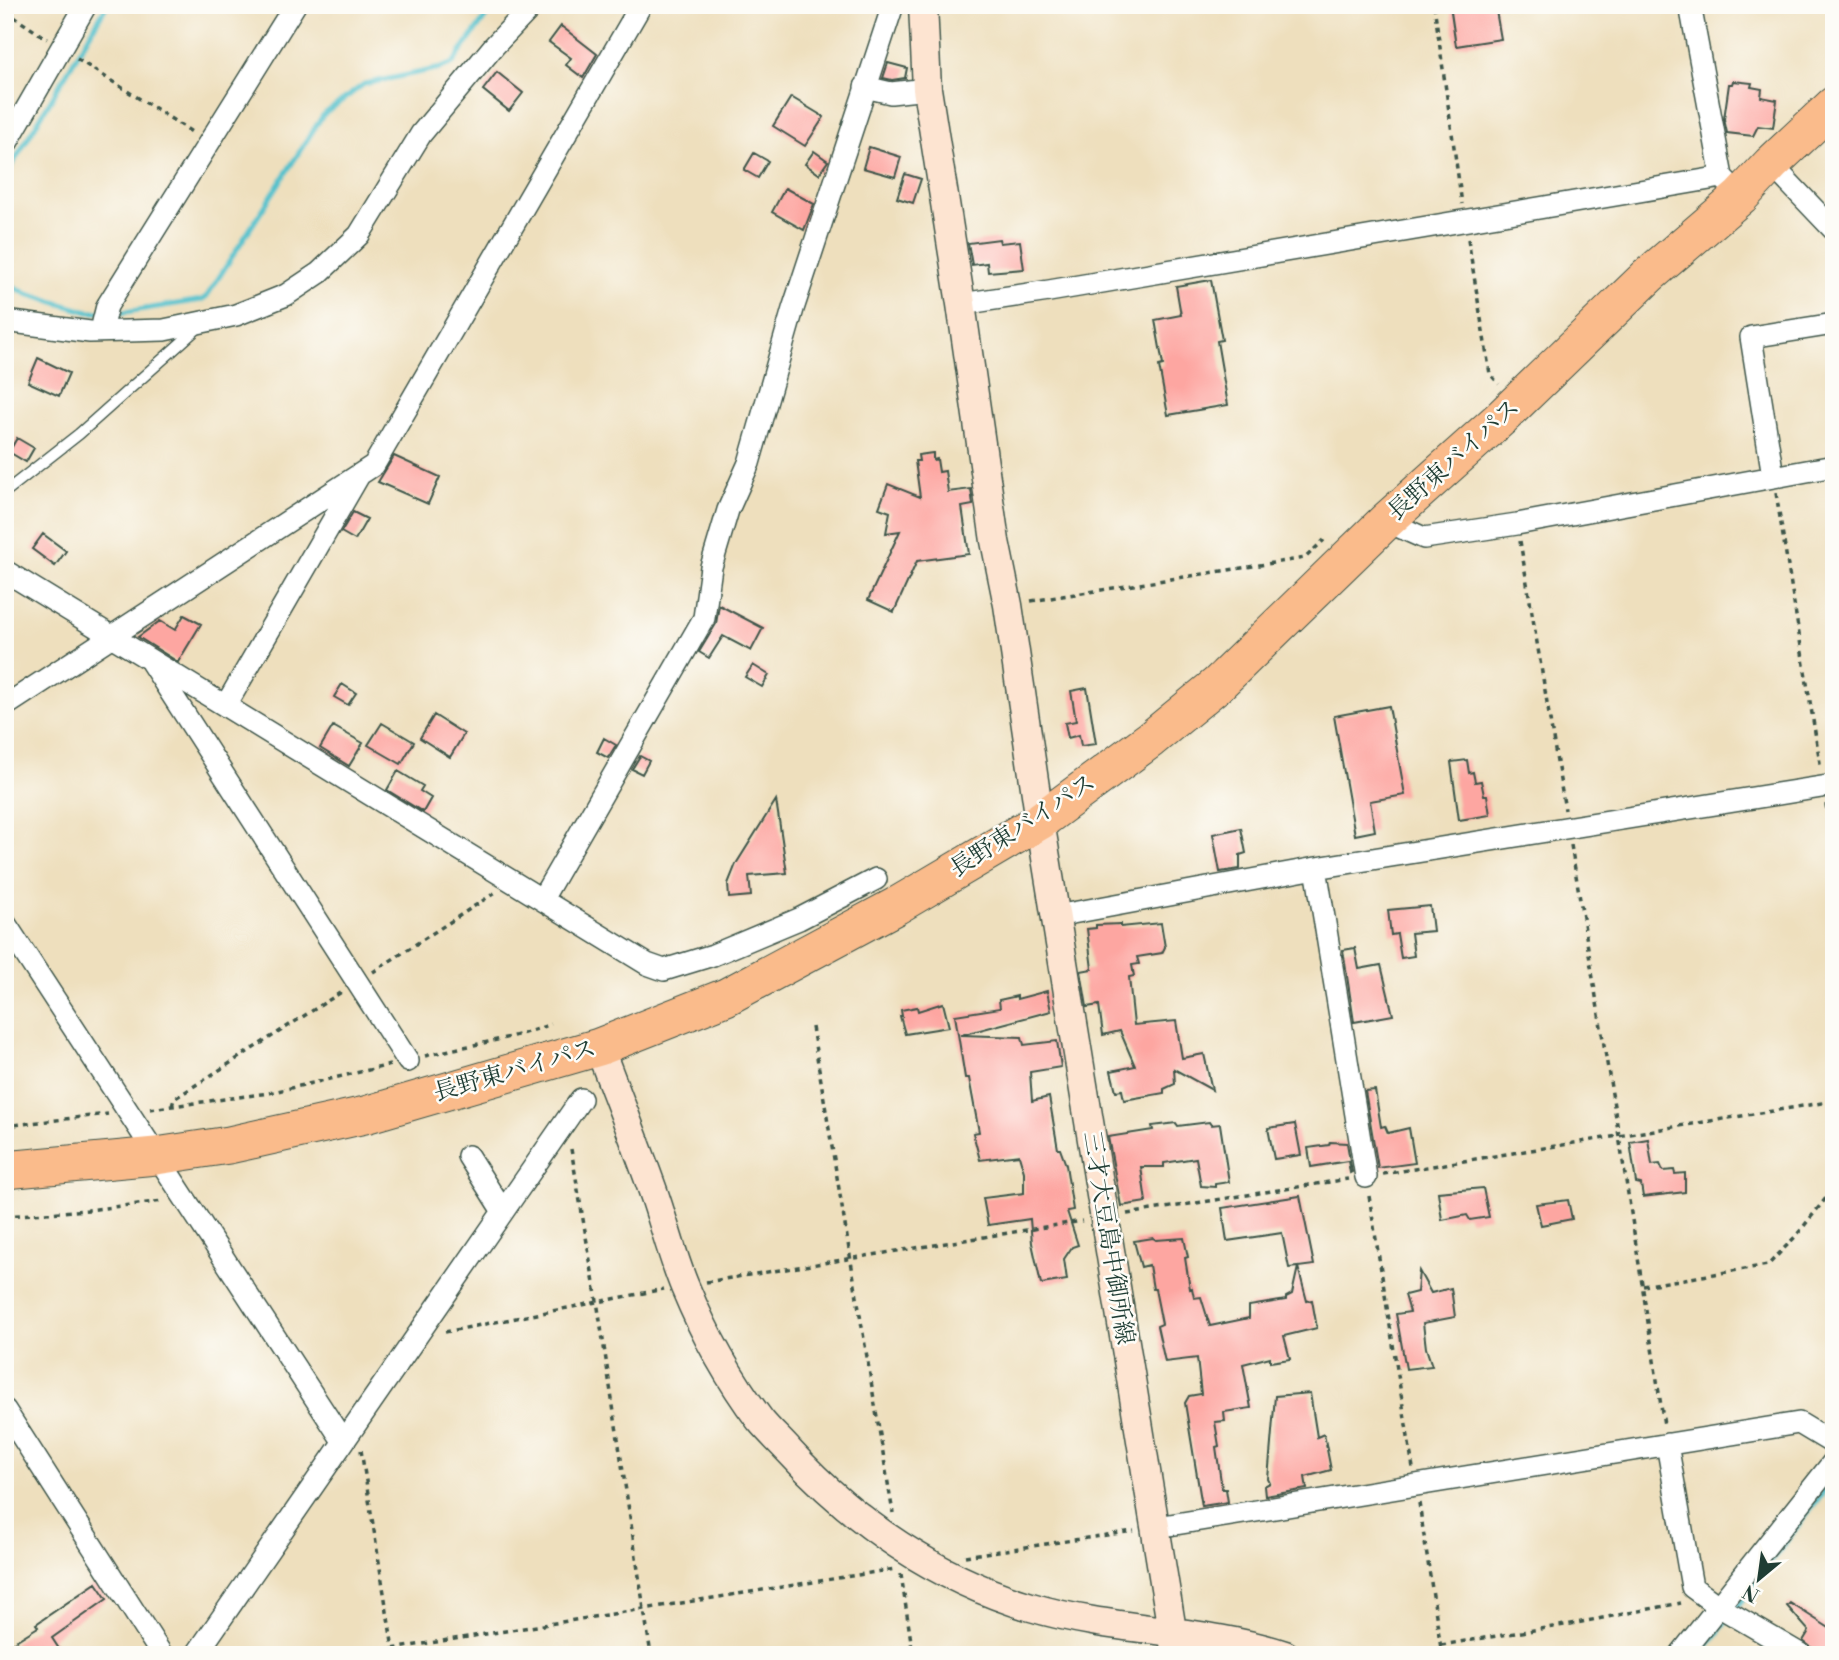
<svg xmlns="http://www.w3.org/2000/svg" width="1839" height="1660" viewBox="0 0 1839 1660" font-family="'Libre Bodoni','Noto Serif JP',serif">
<style>
.lines{fill:none;stroke-linecap:round;stroke-linejoin:round}
.stream{stroke:#54c1cc;stroke-width:5}
.building{fill:#fda6a1}
.lane-casing{stroke:#3e5549;stroke-width:13}
.street-casing{stroke:#3e5549;stroke-width:24}
.secondary-casing{stroke:#3e5549;stroke-width:31}
.highway-casing{stroke:#3e5549;stroke-width:39}
.path{stroke:#3e5549;stroke-width:3.5;stroke-dasharray:5 5;stroke-linecap:butt}
.lane{stroke:#fff;stroke-width:10}
.street{stroke:#fff;stroke-width:21}
.secondary{stroke:#fde4d1;stroke-width:28}
.highway{stroke:#fabb8b;stroke-width:37}
.labels{text-anchor:middle;dominant-baseline:central;stroke-width:5;stroke-linejoin:round;paint-order:stroke}
.street-label{font-size:24px;fill:#1f3d34;stroke:#fdfcf7}
</style>
<rect width="100%" height="100%" fill="#fdfcf7"/>
<filter id="ink" filterUnits="userSpaceOnUse"><feTurbulence type="fractalNoise" baseFrequency=".0143" numOctaves="2"/><feDisplacementMap in="SourceGraphic" scale="14" xChannelSelector="R" yChannelSelector="G"/><feConvolveMatrix kernelMatrix="1 2 1 2 8 2 1 2 1" color-interpolation-filters="sRGB"/></filter>
<filter id="wash" filterUnits="userSpaceOnUse"><feTurbulence type="fractalNoise" baseFrequency=".00686" numOctaves="4" result="noise"/><feDisplacementMap in="SourceGraphic" scale="28" xChannelSelector="R" yChannelSelector="G"/><feGaussianBlur stdDeviation="1.57" result="paint"/><feColorMatrix in="noise" values="0 0 0 0 0 0 0 0 0 0 0 0 0 0 0 0 0 1.4 0 .05"/><feComposite in="paint" operator="in"/></filter>
<g filter="url(#wash)">
<rect width="100%" height="100%" fill="#eedfbd"/>
<g class="lines">
<path class="stream" d="M5,177L107,5
M5,282L27,294L89,312H100
M110,313H119L202,300L207,296L323,115L364,84L441,68L453,63L494,5
M1735,1610L1830,1483
M1701,1655L1729,1618"/>
</g>
<g id="blocks">
<path class="building" d="M1450,5H1495L1501,39L1456,46Z
M561,26L597,54L583,78L566,65L571,58L549,42Z
M888,63L907,68L905,78L892,80L883,78Z
M497,72L523,93L509,111L483,90Z
M1733,81L1752,83L1751,87L1762,89L1761,97L1777,100L1773,128L1758,126L1753,136L1727,133L1724,119L1729,84H1732Z
M791,97L824,117L805,146L773,126Z
M869,147L901,157L895,177L863,168Z
M814,151L828,161L819,174L805,164Z
M754,153L768,161L758,178L744,170Z
M905,174L921,179L913,203L897,198Z
M785,188L814,204L804,230L772,212Z
M999,239L1000,243L1020,241L1024,269L988,272L987,263L972,265L968,243Z
M1211,280L1222,340L1217,341L1228,405L1168,415L1159,366L1163,365L1155,320L1181,315L1176,286Z
M38,358L69,373L59,396L28,382Z
M17,438L34,448L26,462L9,452Z
M933,453V460L937,459L939,472L945,471L948,492L971,489L973,505L962,507L969,554L917,561L894,612L868,600L900,531L886,533L890,512L879,508L888,484L920,497L915,461H919L918,455Z
M394,456L440,477L428,504L378,482Z
M353,512L367,519L355,540L341,532Z
M43,534L66,551L55,566L32,549Z
M719,605L763,628L751,651L723,636L709,658L699,652L716,624Z
M184,615L201,624L178,662L138,637L160,621L175,630Z
M753,665L769,675L762,687L745,677Z
M342,684L356,693L348,705L334,697Z
M1087,688L1096,744L1081,746L1079,735L1068,738L1065,723L1076,721L1071,691Z
M1389,706L1405,795L1370,801L1375,831L1355,835L1334,716Z
M434,715L464,734L450,757L420,738Z
M382,723L414,742L401,764L368,745Z
M333,726L363,743L349,766L320,748Z
M604,738L616,745L608,758L597,752Z
M640,756L649,761L642,774L632,769Z
M1467,760L1469,773L1473,772L1475,782L1481,781L1484,795H1487L1490,815L1459,820L1451,762Z
M398,771L423,786L420,791L431,798L423,812L387,790Z
M776,800L787,873L749,876L751,896L729,898L728,884L736,864Z
M1241,828L1246,853L1240,855V869L1220,872L1213,834Z
M1430,906L1433,931L1411,933L1414,956L1401,958L1397,934L1391,935L1388,910Z
M1161,923L1165,947L1162,953L1137,957L1139,964L1132,965L1134,976L1129,977L1134,1025L1176,1021L1182,1058L1204,1054L1212,1090L1174,1069L1175,1084L1164,1089V1093L1124,1100L1122,1090L1116,1091L1111,1071L1135,1066L1120,1031L1103,1035L1099,1005L1087,1007L1081,971L1092,969L1087,929L1096,928V925L1121,924V927Z
M1355,948L1359,969L1381,965L1393,1015L1354,1022L1343,950Z
M1047,991L1051,1011L961,1035L1022,1037L1024,1045L1057,1041L1061,1067L1030,1072L1032,1101L1049,1097L1058,1149H1060L1066,1165L1073,1210L1067,1211L1078,1245L1072,1247L1064,1259L1067,1280L1041,1284L1032,1243L1030,1219L988,1225L983,1198L1024,1193V1172L1019,1155L980,1160L973,1133L979,1132L969,1078H965L955,1015L1000,1008L999,1000L1017,996V999Z
M943,1003L949,1027L905,1034L900,1016H902L901,1010L917,1007L918,1011Z
M1375,1090L1381,1127L1385,1126L1388,1133L1409,1128L1415,1163L1378,1168L1365,1091Z
M1209,1122L1211,1125L1220,1124L1229,1182L1215,1184V1187L1201,1186L1196,1158L1164,1163V1167H1141L1146,1202L1121,1206L1108,1137L1153,1130L1152,1126L1176,1123L1178,1126Z
M1295,1124L1301,1155L1274,1159L1268,1128Z
M1648,1139L1652,1165L1660,1164L1663,1171L1674,1170L1675,1174L1685,1173V1192L1643,1197L1641,1184L1636,1183L1630,1142Z
M1330,1142L1347,1143L1352,1172L1350,1173L1348,1161L1311,1167L1308,1148L1329,1145Z
M1483,1188L1489,1217L1470,1220L1467,1215L1442,1220L1438,1192Z
M1300,1196L1314,1265L1298,1267L1307,1301L1312,1300L1317,1328L1284,1336L1290,1359L1270,1362V1357L1243,1364L1251,1408L1224,1412L1225,1421L1215,1422L1219,1446L1216,1447L1222,1489H1226L1228,1502L1202,1506L1185,1403L1189,1396L1201,1394L1197,1358L1165,1362L1157,1326L1162,1324L1155,1289H1153L1149,1265L1141,1267L1134,1241L1153,1238L1156,1240L1184,1238L1188,1257L1185,1258L1190,1289L1192,1288L1194,1298L1201,1297L1210,1326L1249,1318V1306L1286,1300V1297L1292,1294L1298,1267L1289,1268L1282,1233L1227,1241L1222,1208Z
M1568,1200L1572,1219L1541,1225L1536,1204Z
M1419,1271L1431,1293L1451,1288L1455,1317L1423,1323L1426,1348L1432,1366L1406,1369L1396,1314L1410,1312L1405,1295L1417,1292Z
M1310,1393L1317,1437L1324,1434L1331,1470L1305,1477L1307,1489L1265,1496L1264,1486L1270,1483L1268,1479L1275,1396Z
M96,1583L107,1599L52,1638L63,1655H23L14,1642L38,1627L36,1624Z
M1790,1603L1834,1631V1655H1821L1803,1641L1809,1631L1787,1606Z"/>
</g>
</g>
<g filter="url(#ink)">
<use href="#blocks" fill-opacity="0" stroke="#3e5549" stroke-width="2"/>
<g class="lines">
<defs>
<path id="lane" d="M5,492L79,434L200,326"/>
<path id="street" d="M1690,5L1722,177L1731,186
M865,87L891,93L927,89
M5,146L86,5
M1771,164L1834,230
M961,304L1049,291L1722,177
M5,321L90,332L164,330L236,315L286,295L319,273L359,235L421,134L494,46L533,5
M105,331L103,322L107,306L295,5
M1773,476L1751,337L1834,324
M1386,521L1424,538L1517,524L1834,466
M5,571L647,964L664,970L713,955L799,919L876,879
M151,662L408,1061
M226,705L358,477
M5,706L374,465L641,5
M1316,868L1366,1177
M542,899L704,618L711,567L728,510L749,463L793,309L893,5
M1056,916L1316,868L1834,785
M5,923L343,1441
M468,1156L502,1210
M5,1410L162,1655
M1667,1444L1692,1587L1718,1606L1802,1655
M1157,1527L1799,1423L1834,1444
M196,1655L581,1099
M1680,1655L1834,1461"/>
<path id="secondary" d="M923,5L927,89L961,304L995,541L1008,605L1040,821L1176,1655
M599,1047C617,1095 636,1143 653,1191C664,1222 672,1256 685,1287C704,1333 730,1380 760,1420C769,1431 780,1441 789,1451C855,1523 937,1579 1031,1607C1114,1632 1203,1628 1285,1655"/>
<path id="highway" d="M5,1170L156,1156L229,1145L365,1115L599,1047L726,997L896,906L1040,821L1151,739L1218,684L1386,521L1500,419L1649,275L1741,196L1771,164L1834,105"/>
</defs>
<use href="#lane" class="lane-casing"/>
<use href="#street" class="street-casing"/>
<use href="#secondary" class="secondary-casing"/>
<use href="#highway" class="highway-casing"/>
<path class="path" d="M1434,5L1462,204
M5,11L47,39
M77,59L195,134
M1468,239L1490,374L1499,384
M1776,493L1821,769
M1520,541L1565,810
M1031,601L1305,558L1324,540
M1826,804L1834,854
M1571,845L1619,1136L1664,1425
M373,972L496,892
M812,1027L893,1513
M425,1056C467,1045 510,1040 551,1024
M172,1106L174,1099L343,991
M150,1109L269,1093L390,1065
M5,1126L108,1114
M571,1149L597,1301L651,1655
M1383,1174L1834,1101
M1369,1196L1413,1468
M5,1207L6,1206
M1127,1214L1348,1179
M5,1216L88,1210L163,1201
M706,1282L1082,1221
M1643,1286L1768,1265L1796,1236L1834,1188
M445,1332L664,1289
M361,1450L394,1655
M1419,1503L1442,1655
M965,1556L1134,1531
M901,1574L913,1655
M1441,1645L1571,1624L1681,1603
M354,1655L895,1569"/>
<use href="#lane" class="lane"/>
<use href="#street" class="street"/>
<use href="#secondary" class="secondary"/>
<use href="#highway" class="highway"/>
</g>
</g>
<g class="labels">
<g class="street-label">
<text transform="translate(1454 460) rotate(-42)">長野東バイパス</text>
<text transform="translate(1023 826) rotate(-33)">長野東バイパス</text>
<text transform="translate(515 1071) rotate(-16)">長野東バイパス</text>
<text transform="translate(1108 1238) rotate(81)">三才大豆島中御所線</text>
</g>
</g>
<rect width="1839" height="1660" fill="none" stroke="#fdfcf7" stroke-width="28"/>
<g transform="translate(1759 1579) rotate(209)" stroke="#fdfcf7" stroke-width="5" paint-order="stroke">
<path d="M0-5L12 26L0 18L-12 26Z" fill="#1f3d34"/>
<text y="-10" font-size="19" font-weight="bold" text-anchor="middle" fill="#1f3d34">N</text>
</g>
</svg>
